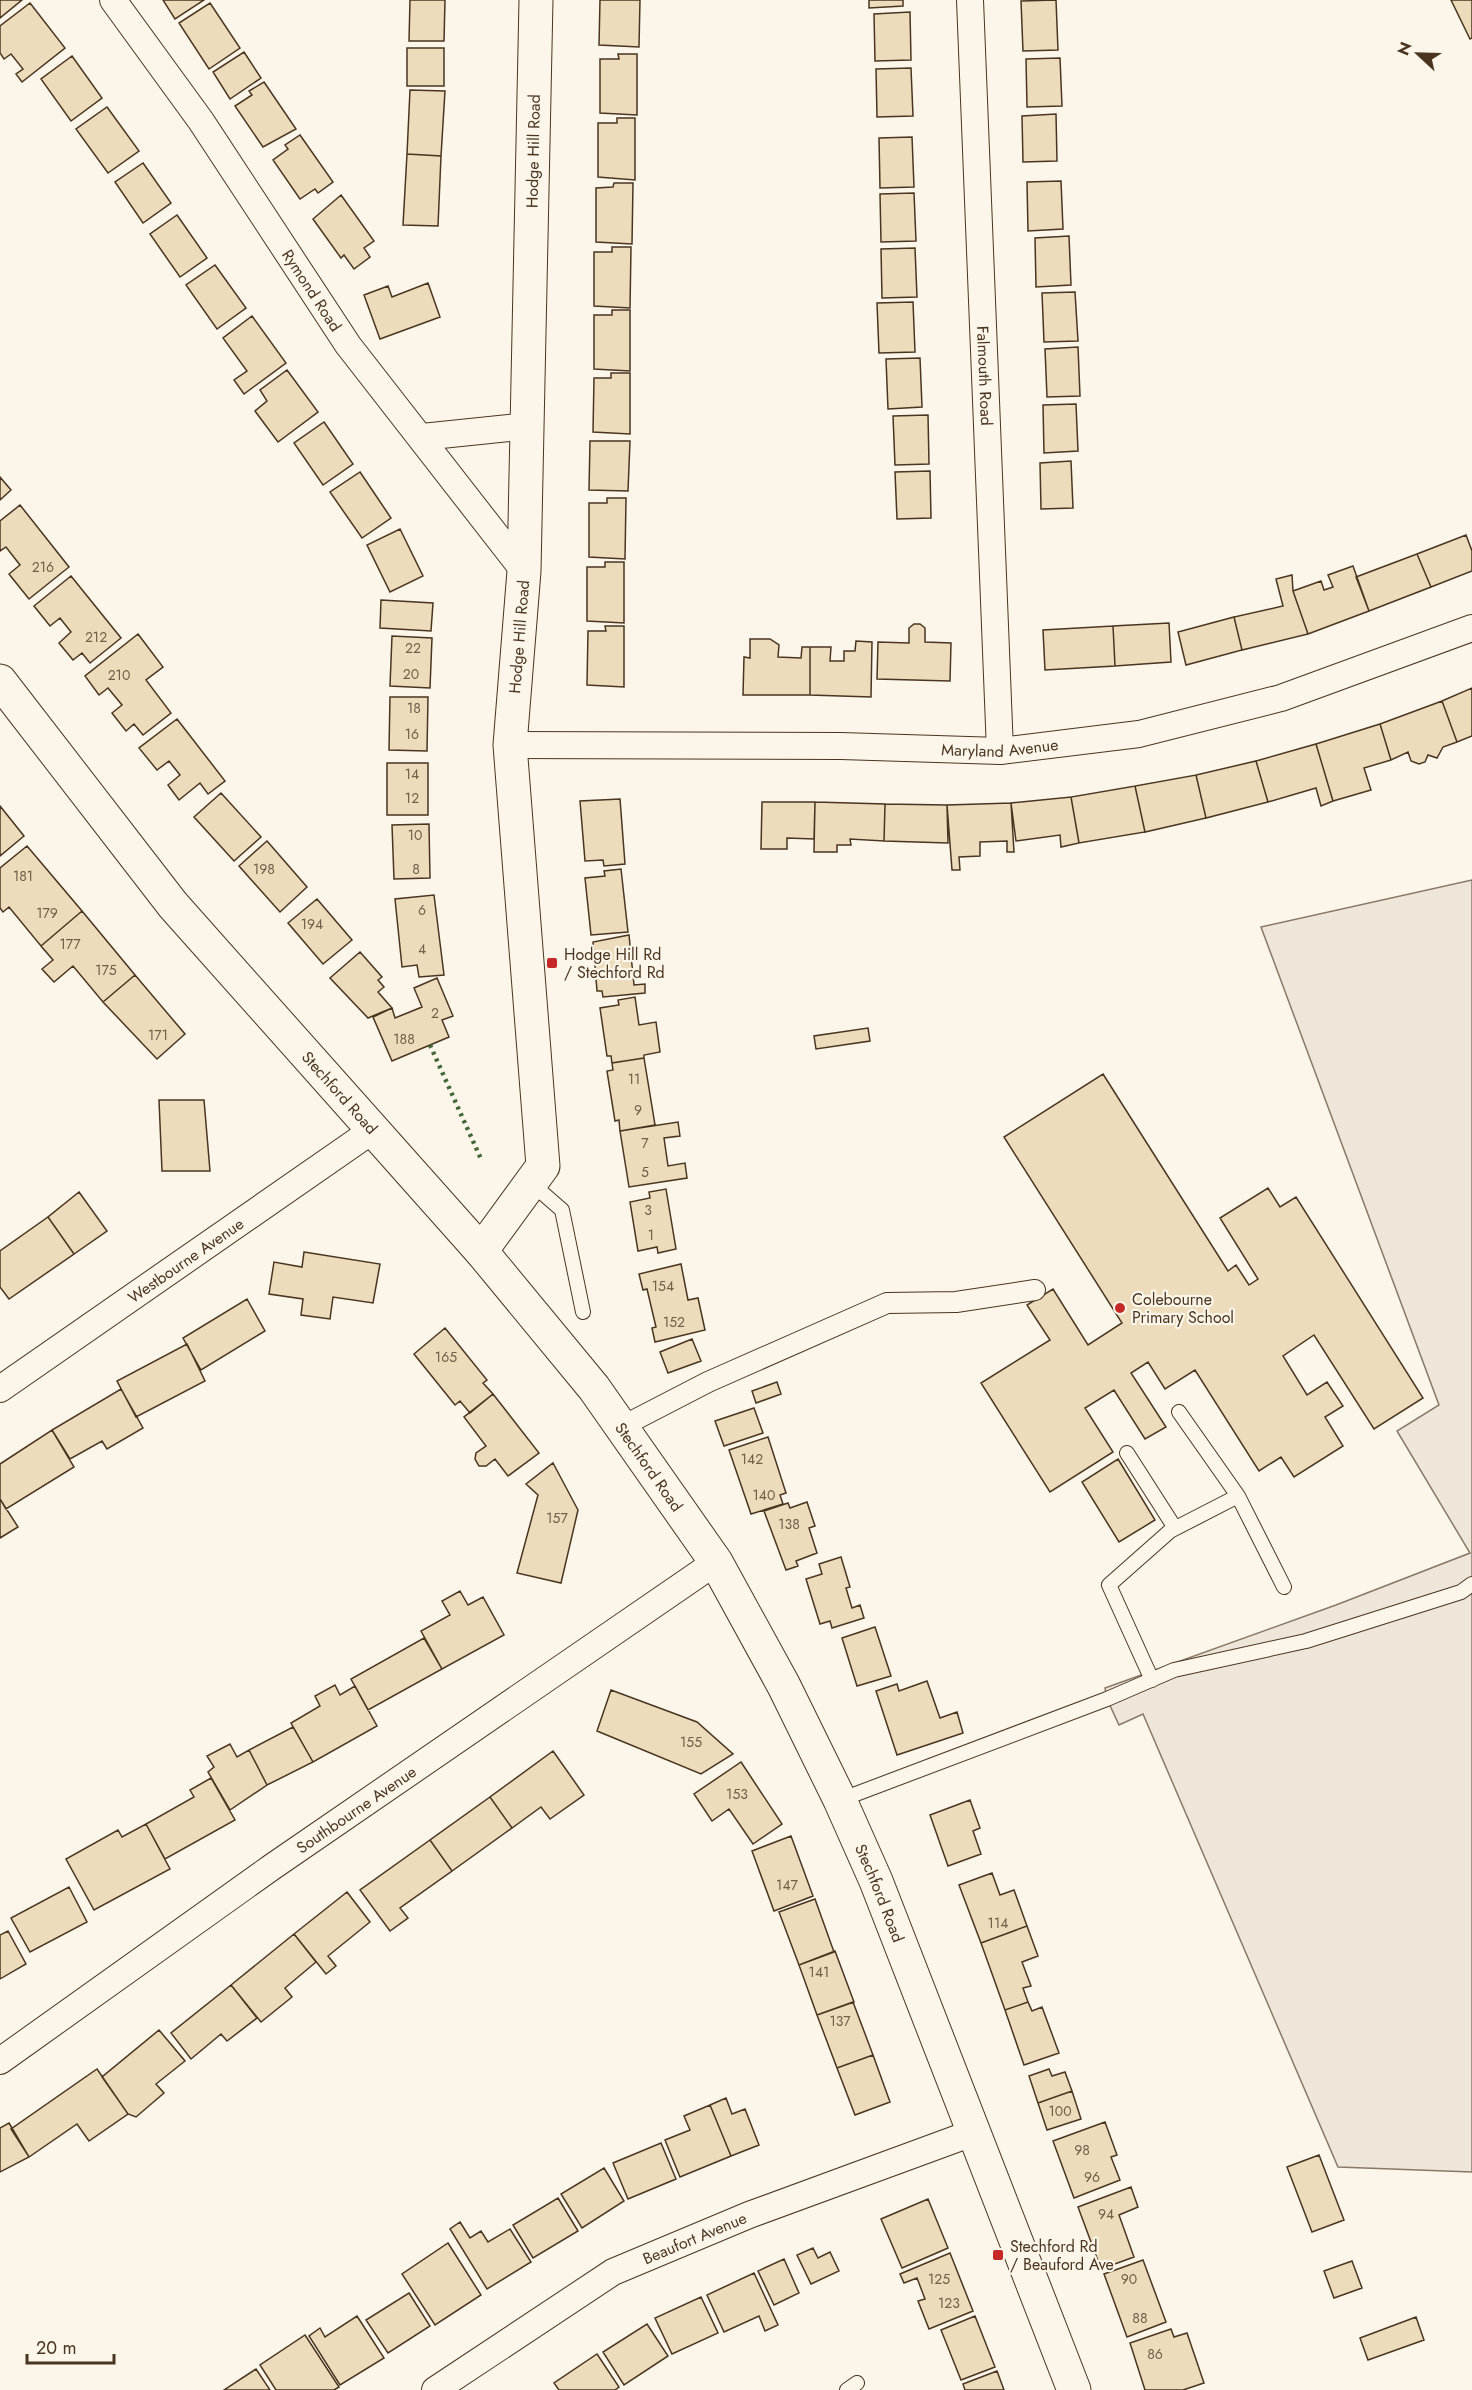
<svg xmlns="http://www.w3.org/2000/svg" width="1472" height="2390" viewBox="0 0 1472 2390" font-family="Jost,sans-serif">
<style>
.green{fill:#ede6d9;stroke:#887966;stroke-width:1.5}
.building{fill:#ecdcbc;stroke:#4a3520;stroke-width:1.5}
.lines{fill:none;stroke-linecap:round;stroke-linejoin:round}
.service-casing{stroke:#4a3520;stroke-width:16}
.pedestrian-casing{stroke:#4a3520;stroke-width:22}
.minor-casing{stroke:#4a3520;stroke-width:28}
.tertiary-casing{stroke:#4a3520;stroke-width:35}
.secondary-casing{stroke:#4a3520;stroke-width:35}
.service{stroke:#fbf6e9;stroke-width:14}
.pedestrian{stroke:#fbf6e9;stroke-width:20}
.minor{stroke:#fbf6e9;stroke-width:26}
.tertiary{stroke:#fbf6e9;stroke-width:33}
.secondary{stroke:#fbf6e9;stroke-width:33}
.hedge{stroke:#436837;stroke-width:4.5;stroke-dasharray:3 4.5;stroke-linecap:butt}
.poi-dot{fill:#c62828;stroke:#fbf6e9;stroke-width:2}
.labels{text-anchor:middle;dominant-baseline:central;stroke-width:4.5;stroke-linejoin:round;paint-order:stroke}
.number-label{font-size:14px;fill:#725f47}
.street-label{font-size:16px;fill:#4a3520;stroke:#fbf6e9}
.poi-label{font-size:16px;fill:#4a3520;stroke:#fbf6e9;text-anchor:start}
</style>
<rect width="100%" height="100%" fill="#fbf6e9"/>
<path class="green" d="M1472,880V2172L1338,2167L1143,1714L1119,1725L1107,1699L1105,1688L1336,1605L1470,1553L1397,1431L1439,1405L1261,927Z"/>
<path class="building" d="M0,0H22L0,18Z
M163,0H204L175,19Z
M410,0H445L444,41H409Z
M600,0H640L639,47L599,45Z
M869,0H903V6L869,8Z
M1056,0L1058,50L1023,51L1021,1Z
M1451,0H1472V38L1470,39Z
M30,3L65,48L22,82L16,74L23,69L11,54L4,59L0,53V26Z
M210,3L240,48L209,69L179,23Z
M910,12L911,60L875,61L874,14Z
M407,48H444V86H407Z
M244,52L261,78L230,99L213,72Z
M618,54H637V115L600,113V59H619Z
M72,56L102,98L71,121L41,79Z
M1060,58L1062,106L1027,107L1026,59Z
M911,68L913,116L877,117L876,69Z
M264,82L296,129L263,147L235,106L252,95L249,91Z
M410,90L445,91L441,156L407,154Z
M107,107L139,151L108,173L76,129Z
M1056,114L1057,161L1023,162L1022,116Z
M617,118H635V180L598,177V123H617Z
M300,135L333,182L318,193L315,189L300,199L273,160L288,149L285,145Z
M912,137L914,187L880,188L879,138Z
M407,154L441,156L438,226L403,225Z
M143,163L171,203L143,223L115,182Z
M1061,181L1063,229L1028,231L1027,182Z
M614,183H633L632,244L596,242V188L613,187Z
M914,193L916,241L881,242L880,194Z
M341,195L374,241L364,248L370,257L354,269L344,255L341,258L313,219Z
M177,215L207,258L180,277L150,234Z
M1069,236L1071,285L1036,287L1035,238Z
M612,247H631L630,308L594,306V252H612Z
M915,248L917,297L882,298L881,249Z
M215,265L246,308L217,329L186,285Z
M428,283L440,317L380,339L364,295L388,286L392,297Z
M1075,292L1078,341L1044,342L1042,293Z
M913,302L915,352L879,353L877,303Z
M612,310H630V371L594,369V315H612Z
M252,316L286,363L244,394L234,380L247,371L223,338Z
M1078,347L1080,396L1047,397L1045,349Z
M920,358L922,407L888,409L886,359Z
M287,370L318,412L278,442L255,411L267,401L260,390Z
M611,373H630V434L593,432L594,378H611Z
M1076,404L1078,451L1044,453L1043,405Z
M928,415L929,464L895,465L893,416Z
M324,422L353,464L323,485L294,443Z
M590,441H630L628,491L589,490Z
M1071,461L1073,508L1041,509L1040,463Z
M930,471L931,518L897,519L895,472Z
M360,472L391,518L362,538L330,492Z
M0,477L11,490L0,500Z
M607,498H626L625,559L589,557V503H607Z
M20,505L69,567L29,599L9,574L20,565L6,547L0,551V521Z
M400,529L423,576L390,592L367,545Z
M1466,535L1472,551V571L1431,587L1417,554Z
M1417,554L1431,587L1369,611L1356,577Z
M605,562H624V623L587,621V567H605Z
M1353,566L1369,611L1308,634L1293,591L1321,581L1324,590L1333,587L1328,575Z
M1292,575L1293,591L1308,634L1242,650L1234,617L1283,606L1276,579Z
M71,576L121,638L90,663L82,653L73,660L59,643L71,632L60,618L50,626L34,606Z
M381,600L433,603L431,631L380,628Z
M1234,617L1242,650L1186,665L1178,632Z
M1169,623L1171,662L1115,666L1113,626Z
M914,624H920L925,628V642L951,643L950,681L877,679L878,642L909,643V628Z
M605,626H624V687L587,685L588,631H606Z
M1113,626L1115,666L1045,670L1043,630Z
M138,634L163,667L146,680L171,713L143,735L134,724L126,731L112,713L122,705L108,688L99,695L85,676Z
M392,636L432,638L430,688L390,686Z
M750,639H770L779,645L778,657L801,658L802,647H810V695H743L744,657L750,658Z
M856,641L872,642L871,697L810,695V647H831L830,661H844V651H855Z
M1472,688V736L1457,742L1442,701Z
M390,697H428L427,751L389,750Z
M1442,701L1457,742L1443,747L1437,758L1428,755L1425,762L1419,764L1411,761L1408,752L1391,760L1380,724Z
M177,719L225,781L208,794L200,783L179,800L168,785L180,775L169,761L157,770L139,748Z
M1380,724L1391,760L1364,768L1371,790L1333,801L1316,744Z
M1316,744L1333,801L1321,806L1316,788L1268,802L1256,761Z
M1256,761L1268,802L1206,818L1196,775Z
M387,763H428V815H387Z
M1196,775L1206,818L1145,832L1135,786Z
M1135,786L1145,832L1079,843L1071,797Z
M221,793L261,837L234,861L194,817Z
M1071,797L1079,843L1061,847L1060,835L1016,841L1011,803Z
M620,799L625,864L604,866L603,860L585,861L580,801Z
M762,802H815L814,839L787,838V849H761Z
M815,802L885,804L884,841L850,839L851,845H837V852H814Z
M1011,803L1014,852H1007V841L980,842V856L959,857L960,870H952L947,805Z
M885,804L947,805L948,843L884,841Z
M0,806L24,836L0,856Z
M429,824L430,878L394,879L392,825Z
M267,841L307,887L280,912L239,866Z
M27,846L82,911L41,946L9,907L3,912L0,908V868Z
M621,869L628,932L591,935L585,878L605,876L604,871Z
M434,895L444,975L419,977L417,965L402,967L395,899Z
M317,899L352,940L323,964L288,923Z
M82,911L135,975L103,1002L73,966L54,982L42,969L53,960L41,946Z
M629,935L634,985L645,984V993L603,997L602,991H597L593,942Z
M360,952L382,977L378,980L384,987L378,992L392,1008L368,1018L330,978Z
M135,975L185,1034L157,1059L103,1002Z
M437,978L453,1016L442,1020L449,1037L392,1061L373,1017L392,1008L395,1018L422,1007L414,988Z
M635,997L639,1025L656,1022L660,1052L644,1055V1058L612,1063L611,1056H607L600,1008L619,1005L618,1000Z
M868,1028L870,1041L816,1049L814,1036Z
M644,1058L655,1125L620,1131L619,1120L615,1121L607,1071L613,1070L612,1063Z
M1103,1074L1228,1271L1236,1265L1249,1285L1258,1279L1220,1218L1268,1188L1280,1207L1296,1197L1423,1398L1374,1429L1314,1335L1283,1356L1307,1395L1327,1382L1343,1406L1325,1417L1343,1446L1294,1477L1281,1457L1259,1471L1195,1370L1165,1389L1148,1362L1131,1373L1166,1427L1145,1439L1114,1390L1085,1408L1113,1452L1050,1492L981,1383L1050,1340L1027,1305L1053,1289L1088,1345L1122,1323L1004,1137Z
M159,1100H204L210,1171H162Z
M678,1122L680,1136L664,1138L668,1166L685,1163L687,1178L629,1187L620,1131Z
M666,1189L676,1249L658,1253L657,1247L638,1251L630,1202L650,1198L649,1192Z
M79,1192L107,1231L74,1254L48,1217Z
M48,1217L74,1254L9,1299L0,1287V1251Z
M304,1252L380,1264L373,1303L333,1297L330,1319L301,1315L303,1299L269,1294L274,1262L302,1267Z
M681,1264L688,1300L698,1298L705,1330L655,1342L652,1328L656,1327L647,1289L643,1290L639,1274Z
M247,1299L265,1331L201,1370L183,1338Z
M445,1328L487,1380L483,1383L493,1394L470,1413L460,1401L455,1405L414,1354Z
M692,1339L701,1361L668,1373L660,1352Z
M187,1344L205,1381L136,1417L117,1381Z
M777,1382L781,1394L756,1403L752,1391Z
M121,1389L143,1428L107,1449L102,1441L70,1459L52,1430Z
M493,1394L539,1453L508,1476L495,1459L486,1466H479L475,1459L476,1453L486,1446L464,1417Z
M754,1408L763,1433L724,1446L715,1421Z
M52,1430L74,1467L6,1509L0,1499V1464Z
M768,1437L786,1493L780,1495L783,1504L751,1514L729,1450Z
M1118,1459L1155,1520L1119,1542L1082,1482Z
M553,1463L578,1510L561,1583L517,1573L538,1495L526,1484Z
M0,1499L18,1527L0,1538Z
M807,1502L815,1526L809,1528L817,1553L796,1561L798,1566L786,1570L764,1511L788,1503L790,1508Z
M841,1557L850,1587L846,1588L852,1608L860,1605L864,1618L832,1628L830,1621L820,1624L806,1579L822,1574L819,1564Z
M460,1591L468,1605L483,1597L504,1635L442,1669L421,1631L450,1615L442,1601Z
M875,1627L891,1676L857,1686L842,1638Z
M424,1638L442,1669L368,1710L351,1679Z
M927,1681L940,1718L957,1712L963,1733L897,1755L876,1691L897,1684L899,1691Z
M335,1685L340,1695L355,1686L377,1726L313,1762L291,1723L320,1706L315,1696Z
M611,1690L697,1722L733,1754L701,1774L597,1731Z
M293,1727L313,1762L267,1785L249,1750Z
M230,1744L237,1757L249,1750L267,1785L230,1810L208,1772L214,1767L207,1756Z
M553,1751L584,1795L550,1819L541,1807L512,1828L490,1797Z
M741,1762L782,1824L753,1844L729,1809L712,1821L694,1794Z
M211,1778L235,1820L165,1859L146,1824L194,1797L190,1790Z
M490,1797L512,1828L452,1871L430,1840Z
M970,1800L980,1828L973,1831L981,1854L948,1866L930,1815Z
M146,1824L170,1869L94,1910L66,1859L118,1830L122,1837Z
M791,1836L813,1896L774,1911L752,1851Z
M430,1840L452,1871L400,1908L408,1918L390,1931L360,1890Z
M992,1873L1000,1895L1014,1890L1027,1926L981,1943L959,1885Z
M69,1887L87,1922L30,1952L11,1918Z
M347,1892L370,1922L328,1956L336,1966L326,1974L294,1934Z
M815,1899L834,1952L799,1965L779,1912Z
M1027,1926L1038,1956L1022,1962L1031,1986L1023,1988L1028,2002L1005,2010L981,1943Z
M8,1931L26,1964L0,1979V1935Z
M294,1934L316,1962L285,1988L292,1997L261,2022L231,1985Z
M835,1951L854,2002L817,2015L799,1965Z
M231,1985L257,2018L227,2041L221,2034L191,2059L171,2033Z
M853,2002L873,2055L837,2068L817,2015Z
M1028,2002L1032,2011L1042,2007L1059,2053L1024,2065L1005,2010Z
M159,2030L185,2061L156,2084L164,2093L136,2117L128,2114L102,2077Z
M873,2055L890,2102L855,2115L837,2068Z
M97,2069L128,2114L89,2141L77,2124L29,2157L11,2129Z
M1049,2069L1052,2076L1065,2072L1072,2091L1038,2103L1029,2076Z
M1072,2091L1081,2119L1047,2130L1038,2103Z
M726,2098L732,2114L745,2109L759,2145L731,2156L710,2105Z
M710,2105L731,2156L680,2177L665,2140L690,2130L684,2116Z
M1105,2122L1117,2155L1111,2157L1120,2180L1074,2198L1053,2141Z
M9,2123L29,2157L0,2172V2128Z
M661,2143L676,2179L628,2199L613,2163Z
M1319,2155L1344,2220L1312,2232L1287,2167Z
M604,2168L624,2201L582,2228L561,2194Z
M1131,2187L1138,2207L1119,2215L1134,2257L1101,2269L1078,2207Z
M558,2198L578,2231L533,2258L513,2225Z
M928,2199L948,2248L902,2268L881,2219Z
M460,2222L470,2238L481,2231L488,2242L510,2229L531,2262L487,2289L450,2229Z
M448,2243L481,2295L435,2325L402,2274Z
M813,2248L818,2258L830,2252L839,2271L811,2284L797,2255Z
M950,2253L973,2311L929,2329L918,2301L925,2299L917,2278L904,2283L900,2274Z
M784,2259L799,2293L774,2305L758,2271Z
M1143,2260L1166,2322L1127,2337L1104,2274Z
M1352,2261L1362,2288L1334,2298L1324,2271Z
M754,2273L778,2325L765,2331L759,2316L724,2332L707,2295Z
M409,2293L430,2326L388,2353L366,2320Z
M701,2297L718,2333L672,2354L655,2318Z
M357,2316L384,2358L340,2385L309,2336L320,2328L325,2337Z
M975,2316L995,2367L961,2380L941,2330Z
M1416,2317L1424,2340L1368,2360L1360,2338Z
M647,2324L668,2356L624,2385L603,2352Z
M1171,2329L1174,2337L1187,2333L1204,2383L1183,2390H1145L1130,2343Z
M305,2335L339,2387L334,2390H276L260,2365Z
M597,2354L619,2387L615,2390H559L554,2383Z
M256,2369L270,2390H224Z
M997,2371L1004,2390H965L963,2384Z"/>
<g class="lines">
<defs>
<path id="service" d="M531,1183L562,1210L583,1312
M1179,1412L1238,1496
M1127,1453L1175,1528
M1152,1680L1109,1585L1170,1531L1238,1496L1284,1587
M840,1800L1107,1699L1174,1670L1306,1641L1461,1592L1472,1584
M847,2390L857,2383"/>
<path id="pedestrian" d="M621,1427L708,1382L887,1303L956,1302L1035,1290"/>
<g id="minor">
<path id="s1" d="M113,0L201,121L348,345L524,571"/>
<path id="s2" d="M970,0L1000,751"/>
<path d="M422,437L528,426"/>
<path id="s3" d="M510,745L841,746L1000,751L1139,734L1281,698L1472,628"/>
<path id="s4" d="M0,1389L373,1130"/>
<path id="s5" d="M0,2061L272,1867L716,1562"/>
<path id="s6" d="M435,2390L613,2272L749,2215L975,2132"/>
</g>
<g id="tertiary">
<path id="s7" d="M481,1251L543,1166L510,745L524,571L536,0"/>
</g>
<g id="secondary">
<path id="s8" d="M0,681L173,905L481,1251L594,1388L716,1562L784,1686L840,1800L876,1881L1074,2390"/>
</g>
</defs>
<use href="#service" class="service-casing"/>
<use href="#pedestrian" class="pedestrian-casing"/>
<use href="#minor" class="minor-casing"/>
<use href="#tertiary" class="tertiary-casing"/>
<use href="#secondary" class="secondary-casing"/>
<use href="#service" class="service"/>
<use href="#pedestrian" class="pedestrian"/>
<use href="#minor" class="minor"/>
<use href="#tertiary" class="tertiary"/>
<use href="#secondary" class="secondary"/>
<path class="hedge" d="M430,1045L481,1159"/>
</g>
<g class="poi-dot">
<rect x="546" y="957" width="12" height="12" rx="3"/>
<circle cx="1120" cy="1308" r="6"/>
<rect x="992" y="2249" width="12" height="12" rx="3"/>
</g>
<g class="labels">
<g class="number-label">
<text x="43" y="567">216</text>
<text x="96" y="637">212</text>
<text x="413" y="648">22</text>
<text x="411" y="674">20</text>
<text x="119" y="675">210</text>
<text x="414" y="708">18</text>
<text x="412" y="734">16</text>
<text x="412" y="774">14</text>
<text x="412" y="798">12</text>
<text x="415" y="835">10</text>
<text x="264" y="869">198</text>
<text x="416" y="869">8</text>
<text x="23" y="876">181</text>
<text x="422" y="910">6</text>
<text x="47" y="913">179</text>
<text x="312" y="924">194</text>
<text x="70" y="944">177</text>
<text x="422" y="949">4</text>
<text x="106" y="970">175</text>
<text x="435" y="1013">2</text>
<text x="158" y="1035">171</text>
<text x="404" y="1039">188</text>
<text x="634" y="1079">11</text>
<text x="638" y="1110">9</text>
<text x="645" y="1143">7</text>
<text x="645" y="1172">5</text>
<text x="648" y="1210">3</text>
<text x="651" y="1235">1</text>
<text x="663" y="1286">154</text>
<text x="674" y="1322">152</text>
<text x="446" y="1357">165</text>
<text x="752" y="1459">142</text>
<text x="764" y="1495">140</text>
<text x="557" y="1518">157</text>
<text x="789" y="1524">138</text>
<text x="691" y="1742">155</text>
<text x="737" y="1794">153</text>
<text x="787" y="1885">147</text>
<text x="998" y="1923">114</text>
<text x="819" y="1972">141</text>
<text x="840" y="2021">137</text>
<text x="1060" y="2111">100</text>
<text x="1082" y="2150">98</text>
<text x="1092" y="2177">96</text>
<text x="1106" y="2214">94</text>
<text x="939" y="2279">125</text>
<text x="1129" y="2279">90</text>
<text x="949" y="2303">123</text>
<text x="1140" y="2318">88</text>
<text x="1155" y="2354">86</text>
</g>
<g class="street-label">
<text stroke="none"><textPath href="#s7" startOffset="1122">Hodge Hill Road</textPath></text>
<text stroke="none"><textPath href="#s1" startOffset="352">Rymond Road</textPath></text>
<text stroke="none"><textPath href="#s2" startOffset="376">Falmouth Road</textPath></text>
<text stroke="none"><textPath href="#s7" startOffset="636">Hodge Hill Road</textPath></text>
<text stroke="none"><textPath href="#s3" startOffset="490">Maryland Avenue</textPath></text>
<text stroke="none"><textPath href="#s8" startOffset="534">Stechford Road</textPath></text>
<text stroke="none"><textPath href="#s4" startOffset="226">Westbourne Avenue</textPath></text>
<text stroke="none"><textPath href="#s8" startOffset="1020">Stechford Road</textPath></text>
<text stroke="none"><textPath href="#s5" startOffset="436">Southbourne Avenue</textPath></text>
<text stroke="none"><textPath href="#s8" startOffset="1506">Stechford Road</textPath></text>
<text stroke="none"><textPath href="#s6" startOffset="302">Beaufort Avenue</textPath></text>
</g>
<g class="poi-label">
<text x="564" y="954">Hodge Hill Rd<tspan x="564" dy="18">/ Stechford Rd</tspan></text>
<text x="1132" y="1299">Colebourne<tspan x="1132" dy="18">Primary School</tspan></text>
<text x="1010" y="2246">Stechford Rd<tspan x="1010" dy="18">/ Beauford Ave</tspan></text>
</g>
</g>
<g transform="translate(1418 54) rotate(292)" stroke="#fbf6e9" stroke-width="4.5" paint-order="stroke">
<path d="M0-4.5L10 22L0 15L-10 22Z" fill="#4a3520"/>
<text y="-9" font-size="16" font-weight="bold" text-anchor="middle" fill="#4a3520">N</text>
</g>
<path d="M27 2354v9h87v-9" fill="none" stroke="#4a3520" stroke-width="3"/>
<text x="36" y="2354" font-size="18" fill="#4a3520" stroke="#fbf6e9" stroke-width="4.5" paint-order="stroke">20 m</text>
</svg>
